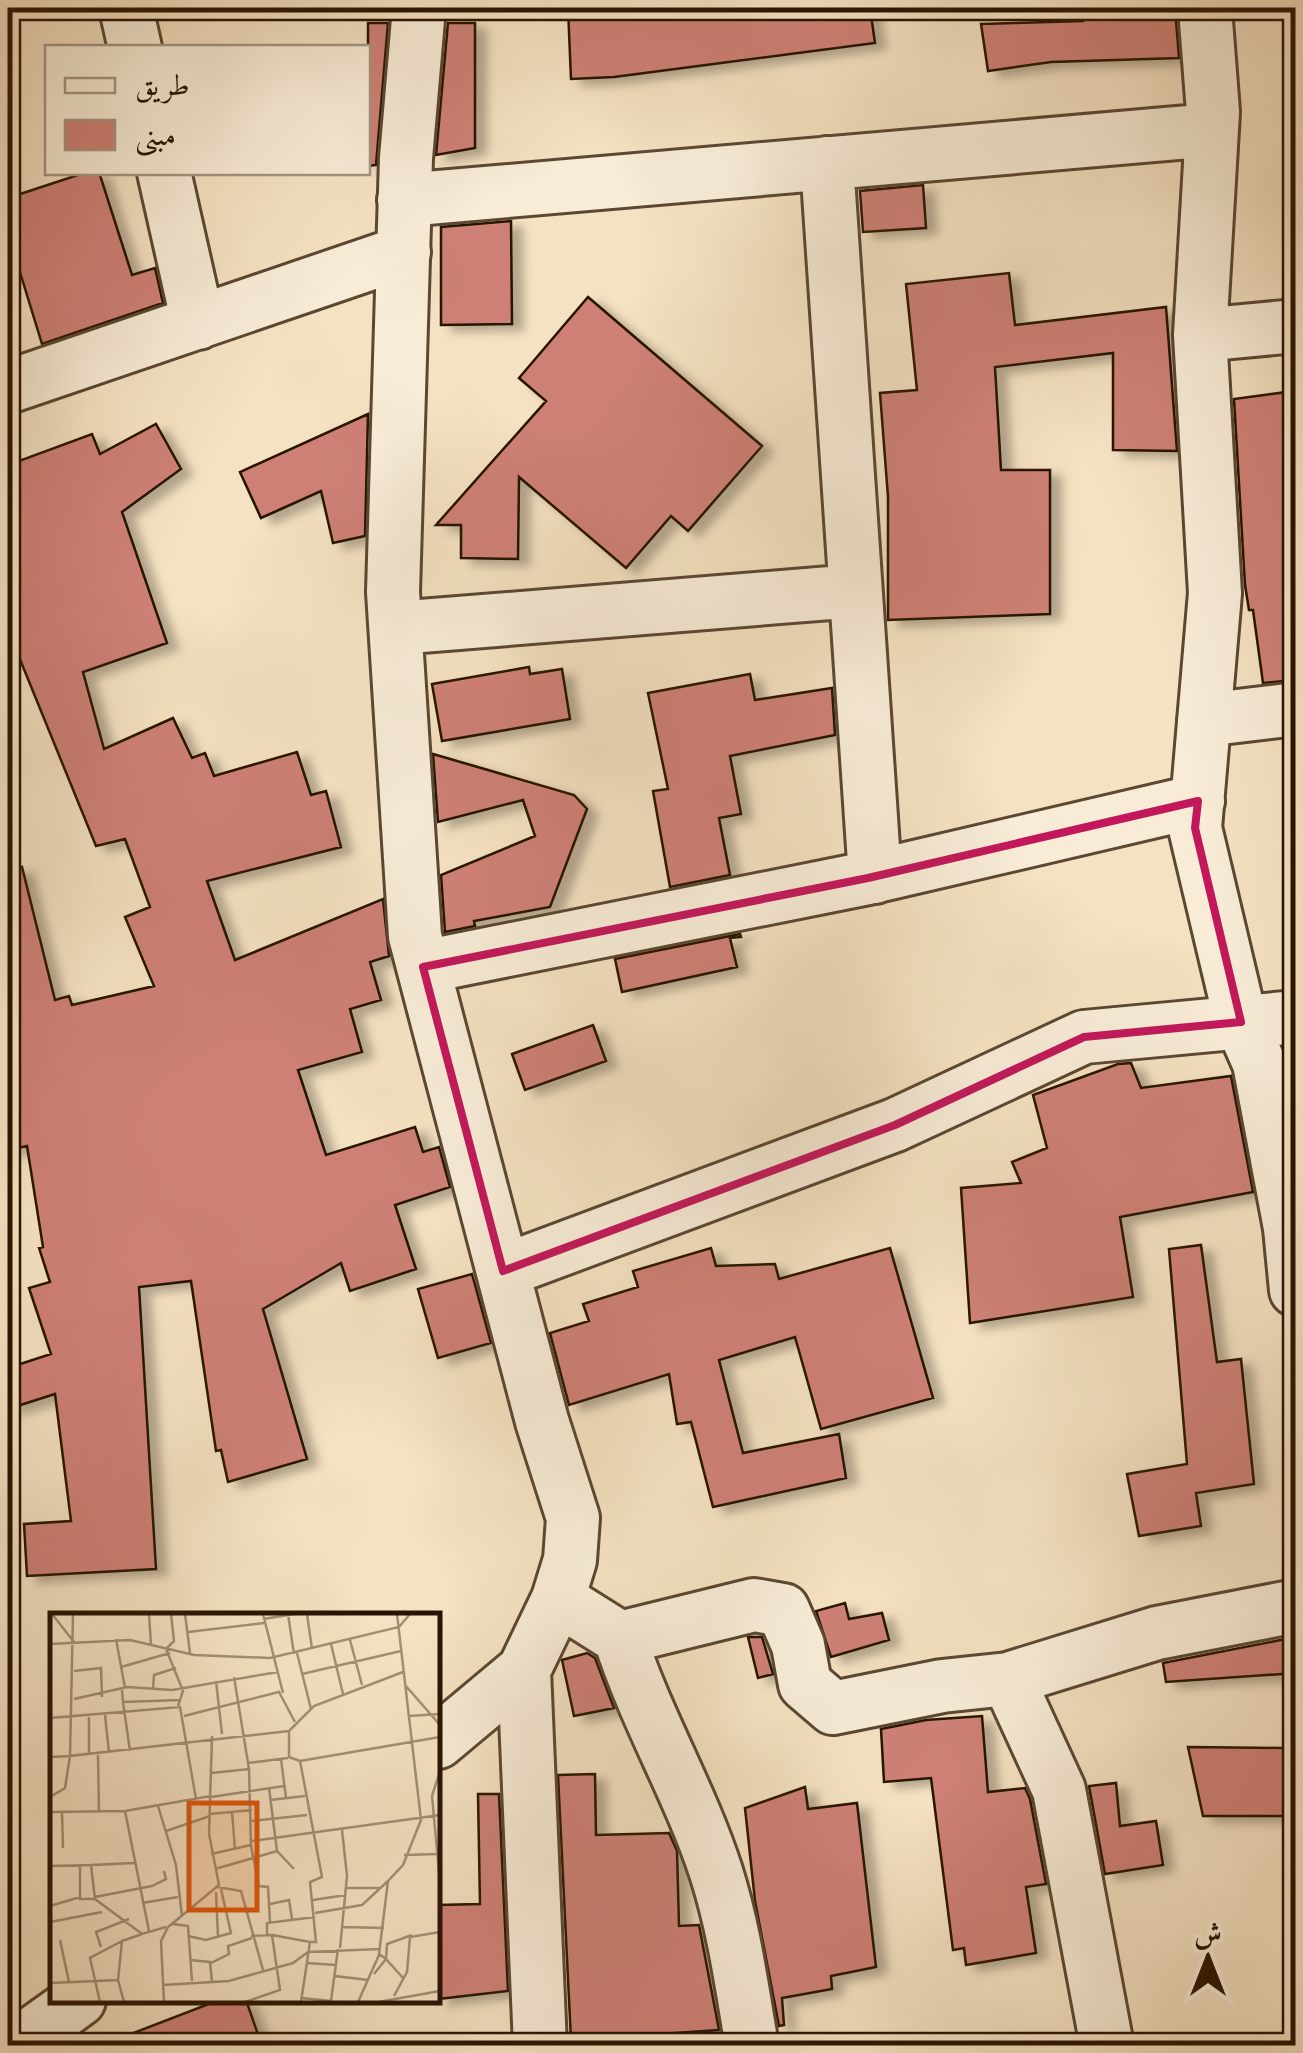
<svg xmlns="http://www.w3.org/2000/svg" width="1303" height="2053" viewBox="0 0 1303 2053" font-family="'IM FELL English',Amiri,serif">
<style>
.building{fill:#ce8076;stroke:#281302;stroke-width:2.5;filter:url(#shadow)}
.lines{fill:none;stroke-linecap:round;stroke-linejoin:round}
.minor-casing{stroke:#5b4732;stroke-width:58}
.minor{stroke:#f8ecd7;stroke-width:52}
.marked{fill:none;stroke:#c2185b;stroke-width:8;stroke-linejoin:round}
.inset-road{fill:none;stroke:#a38f75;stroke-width:2.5}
.view{fill:#de560c;fill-opacity:0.15;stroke:#de560c;stroke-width:5}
.inset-edge{fill:none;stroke:#281302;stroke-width:5}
</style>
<defs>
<filter id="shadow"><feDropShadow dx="11" dy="6" stdDeviation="5" flood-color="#0004"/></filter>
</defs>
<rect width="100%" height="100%" fill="#f5e2c2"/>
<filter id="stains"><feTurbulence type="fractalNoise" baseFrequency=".002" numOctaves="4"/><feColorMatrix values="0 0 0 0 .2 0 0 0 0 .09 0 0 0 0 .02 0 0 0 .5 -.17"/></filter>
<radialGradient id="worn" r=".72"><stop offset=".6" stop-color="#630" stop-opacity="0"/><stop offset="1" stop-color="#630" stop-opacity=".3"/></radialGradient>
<path class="building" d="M568,8H870L875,43L614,77L571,79Z
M1082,8H1175L1179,58L1051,62L988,71L981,24L1083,21Z
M368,23H388L376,165L368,166Z
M448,23H475V148L436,155Z
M87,172H99L132,275L155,268L163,303L42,344L8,233V198Z
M923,185L926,228L863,232L860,191Z
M511,221L512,324L441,325V227Z
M1009,273L1015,325L1166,307L1177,451L1113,450V353L995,367L1001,470H1050V614L888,620V497L880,393L917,390L906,284Z
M588,297L762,446L688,531L671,516L626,568L519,477L518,559L461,558V525H436L546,401L519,378Z
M1287,392L1296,460V680L1263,683L1253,610H1249L1245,585L1234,399Z
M368,414L365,536L333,543L321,491L261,518L240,472Z
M156,424L181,469L122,512L167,643L83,672L104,749L173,718L192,758L205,753L214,776L297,752L311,795L326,791L341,847L207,881L235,960L383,899L389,956L370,962L381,1000L350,1009L362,1052L298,1070L326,1155L415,1127L423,1152L439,1147L450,1187L395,1205L416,1269L350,1291L341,1263L263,1309L307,1459L228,1482L221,1450L216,1451L191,1281L139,1287L156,1569L27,1576L24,1524L71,1521L55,1394L8,1409V1368L51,1354L29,1288L50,1282L39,1248L43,1247L27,1146L8,1150V869L22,867L55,1000L69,996L72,1005L154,986L125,917L150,907L125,839L96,846L8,630V465L92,434L100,454Z
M529,667L530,674L562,669L570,719L442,741L432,684Z
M750,674L755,700L832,688L835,735L730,756L741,814L719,818L730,875L670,887L653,791L668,789L648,693Z
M433,754L574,795L587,809L550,907L474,921L475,926L445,932L441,875L535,836L523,800L438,822Z
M740,934L741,937L730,938L737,967L622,992L615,959Z
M593,1025L606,1061L525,1090L512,1054Z
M1131,1063L1141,1088L1231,1076L1253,1192L1120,1217L1133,1297L970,1323L961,1188L1021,1183L1012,1162L1047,1148L1033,1095L1118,1064Z
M1201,1245L1217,1362L1241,1359L1254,1484L1196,1493L1201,1526L1139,1536L1127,1474L1187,1464L1169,1249Z
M711,1248L716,1266L775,1264L779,1279L890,1248L933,1398L821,1429L795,1337L719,1360L743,1453L839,1434L846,1478L713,1507L691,1422L677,1424L669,1374L569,1405L550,1333L589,1321L583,1304L638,1287L633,1271Z
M472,1274L491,1343L438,1358L418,1289Z
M845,1603L849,1619L882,1613L889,1640L831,1657L816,1611Z
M748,1637H762L773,1674L758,1678Z
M1296,1637V1673L1166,1682L1163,1663Z
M587,1653L595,1658L614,1708L574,1716L562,1660Z
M982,1716L988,1792L1025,1788L1030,1799L1046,1884L1026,1887L1036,1953L966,1965L964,1948L953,1950L931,1778L884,1782L881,1729L926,1720Z
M1188,1747L1287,1748V1816H1203Z
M595,1774L596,1835L669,1833L677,1851L679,1926L699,1925L719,2030L571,2040L558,1775Z
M1116,1783L1120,1826L1156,1821L1163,1865L1105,1874L1089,1786Z
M805,1787L808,1809L857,1803L876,1967L831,1976L832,1989L782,1998L784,2025L779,2026L755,1901L745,1808Z
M478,1794H499L508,1991L438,1999V1905L480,1904Z
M219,2000H246L262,2046H111L110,2042Z"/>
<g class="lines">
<defs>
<path id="minor" d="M126,8L135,48
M419,8L406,158L393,592L415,936L542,1421L573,1518L570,1560L558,1599L524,1670L438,1742
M1205,8L1213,112L1200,335L1215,593L1195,828L1241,1022L1259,1063L1290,1228L1296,1290
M827,163L875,877
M164,172L198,323
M404,200L1212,130
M1200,335L1296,326
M8,387L404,252
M396,628L855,591
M1204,720L1296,709
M423,967L868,878L1198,801
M503,1271L895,1125L1084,1037L1296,1017
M558,1599L620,1638L754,1605L783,1610L798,1645L805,1684L833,1708L942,1686L1008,1679L1059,1790L1107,2046
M620,1638C646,1719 690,1792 716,1872C734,1928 742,1988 752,2046
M524,1670L540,2046
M1008,1679L1157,1633L1296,1606
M15,2046L79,2000"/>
</defs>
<use href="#minor" class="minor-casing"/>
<use href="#minor" class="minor"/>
</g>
<path class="marked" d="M1198,801L1195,828L1241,1022L1084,1037L895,1125L503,1271L423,967L868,878Z"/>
<g transform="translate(50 1613)">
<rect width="390" height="390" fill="#f5e2c2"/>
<path class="inset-road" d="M2,1L24,29M99,1L101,32M121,1L124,28L116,36L133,78L128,93M135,1L140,40M213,1L233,80M238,1L244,41M257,1L262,36M213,6L245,1M138,19L214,10M66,26L75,75M300,27L312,72M0,31L80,27L144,42L220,45L349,14L360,1M281,31L293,81M247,40L261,96M71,54L120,40M24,58L51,55L52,84M252,61L351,38M184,64L199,156L201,233L209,273L218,274L220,309M166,68L172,121M355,72L390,112M103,75L104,62L126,55M72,77L73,89L130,87M24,86L77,74L122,77L228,59M73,89L80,138M55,102L59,140M134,103L229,79L245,109M358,103L390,101M0,105L130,94L146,186M239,118V144L250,148L272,264L260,269L266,329H260L251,389M39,142V104M48,142L49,199M0,144L20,143L23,1M231,146L236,185M250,148L390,124M198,150L238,145M390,158L382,183L390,270M162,160L199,156M219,175L227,238M0,184L15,175L20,143L239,118L264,93L353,59M161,184L234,173M220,187L255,183M108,193L126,252L132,303M75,198L99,318M0,199L75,198L161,183M12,199L13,235M182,199L185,236M160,201L202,197M201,208L257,202M116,218L160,203M202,228L390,202M161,241L201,232M354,242L389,241M30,252V286H45M41,252L84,250M0,253L41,252L45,286L92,321L116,314M165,256L227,238L244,256M168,274L191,278L213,357M296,275H330M166,279L168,324M45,284L102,273L116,266L114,258M263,287L296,282M92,290L128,284M220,291L239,287L242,306M0,293L30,284M265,300L312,292L338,268M0,309L52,299M123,311L138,313L142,368M293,314L334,315M217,322V310L265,304M222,322L260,329M138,323L156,327L181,320L171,276M10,327L19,369M51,334L46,319L79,306M290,335L297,263L292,217M140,347L160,349L162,369M161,350L179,341L178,333L202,325M256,350L286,352M324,361L336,346L329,341L338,268L353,252L371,207L347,1M285,363L318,367M354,366L336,346L337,331L362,322M0,370L68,367M113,372L179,368L243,350L258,339L330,336M344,383L357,359L360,324L390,319M251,385L281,388L288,336M50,389L40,345L72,328M74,389L68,367L72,328L92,321M114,389L111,328L118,314L169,272L159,221L162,123M195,389L230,377L222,322L201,323M308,389L329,342M328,389L390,378"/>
<path class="view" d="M139,190H207V297H139Z"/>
<rect width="390" height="390" class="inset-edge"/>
</g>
<rect width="1303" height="2053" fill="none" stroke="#f5e2c2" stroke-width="40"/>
<rect x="10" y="10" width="1283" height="2033" fill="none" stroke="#281302" stroke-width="5"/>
<rect x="20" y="20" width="1263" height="2013" fill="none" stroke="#281302" stroke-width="2.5"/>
<rect x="45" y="45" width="325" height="130" fill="#f8ecd7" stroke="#a59582" stroke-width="2.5"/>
<rect x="65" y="78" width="50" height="15" fill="#f8ecd7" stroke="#a59582" stroke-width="2.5"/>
<text x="135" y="95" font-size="30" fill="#281302">طريق</text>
<rect x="65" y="120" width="50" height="30" fill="#ce8076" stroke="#a59582" stroke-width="2.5"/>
<text x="135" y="145" font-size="30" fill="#281302">مبنى</text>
<g transform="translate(1208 1958)" stroke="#f8ecd7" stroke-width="8" paint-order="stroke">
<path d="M0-8L18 38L0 25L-18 38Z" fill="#281302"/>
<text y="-15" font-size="28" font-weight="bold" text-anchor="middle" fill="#281302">ش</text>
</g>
<rect width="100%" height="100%" filter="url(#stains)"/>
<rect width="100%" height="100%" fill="url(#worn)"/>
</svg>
